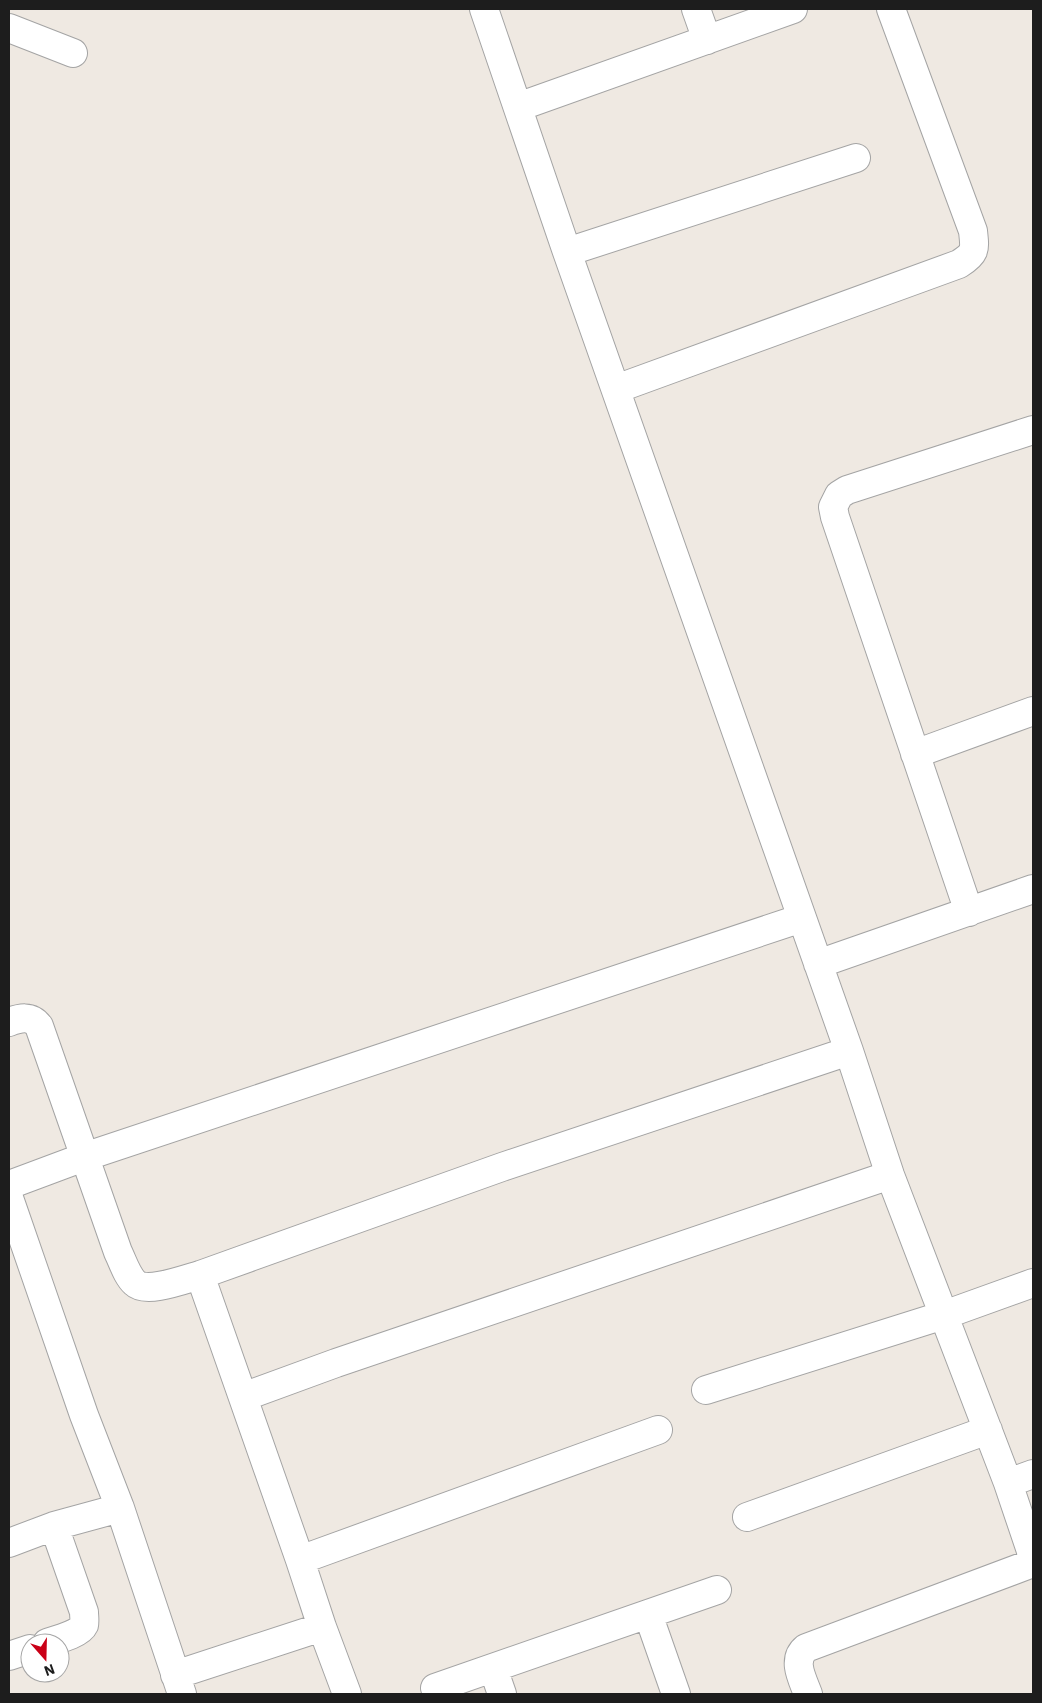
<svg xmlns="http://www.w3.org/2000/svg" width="1042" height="1703" viewBox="0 0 1042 1703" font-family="'IBM Plex Sans',sans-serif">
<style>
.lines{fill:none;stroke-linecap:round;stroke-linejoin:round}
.minor-casing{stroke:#a4a4a4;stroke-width:30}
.minor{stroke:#fff;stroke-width:28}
</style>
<rect width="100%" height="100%" fill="#efe9e2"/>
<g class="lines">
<defs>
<path id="minor" d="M484,9L567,252L849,1051L890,1175L1008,1483L1033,1557
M696,9L707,40
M9,28L73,53
M518,107L793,9
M567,252L856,158
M616,389L959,264C976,253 975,250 973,231L891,9
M915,754L1033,711
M969,912L835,517L833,507L839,495L847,490L1033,430
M818,964L1033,889
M9,1022C20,1018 31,1015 39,1026L118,1252C123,1262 127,1276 135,1283C146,1294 185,1279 200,1275L502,1167L849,1051
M9,1185L84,1157L802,918
M9,1198L84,1415L120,1508L182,1694
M200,1275L300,1560L322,1627L347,1694
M706,1390L944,1315L1033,1283
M243,1397L336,1363L890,1175
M1008,1483L1033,1474
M747,1517L988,1430
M9,1543L54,1526L120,1508
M300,1560L658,1430
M648,1614L676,1694
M47,1643C56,1640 80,1634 84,1625C85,1621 84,1616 84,1612L54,1526
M9,1656L30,1649
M493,1668L502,1694
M175,1675L322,1627
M435,1688L717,1590
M808,1694C803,1680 791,1660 806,1648L1033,1563"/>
</defs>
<use href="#minor" class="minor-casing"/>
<use href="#minor" class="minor"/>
</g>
<rect width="1042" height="1703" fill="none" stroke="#1d1d1d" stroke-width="20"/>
<g transform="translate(45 1658) rotate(160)"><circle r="24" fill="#ffffff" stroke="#a5a5a5"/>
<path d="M0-4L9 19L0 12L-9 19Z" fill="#ca0017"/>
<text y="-8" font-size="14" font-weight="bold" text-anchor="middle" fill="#1d1d1d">N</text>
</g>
</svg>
